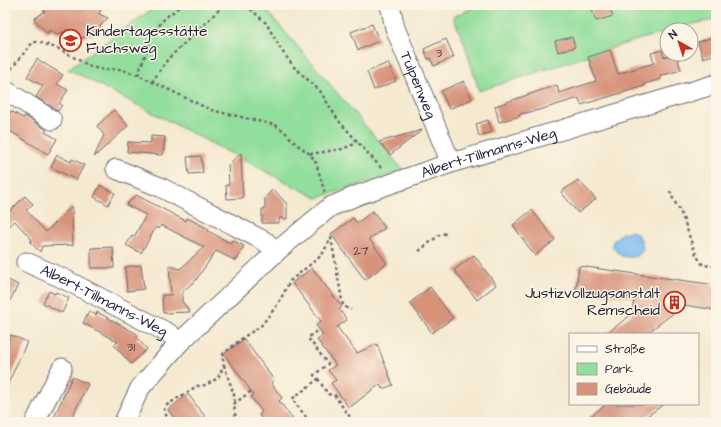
<svg xmlns="http://www.w3.org/2000/svg" width="721" height="427" viewBox="0 0 721 427" font-family="'Architects Daughter',sans-serif">
<style>
.green{fill:#92de9c;stroke:#5a806c}
.water{fill:#7dbef2;stroke:#507096}
.building{fill:#d7927a}
.lines{fill:none;stroke-linecap:round;stroke-linejoin:round}
.minor-casing{stroke:#6c686f;stroke-width:21}
.path{stroke:#6c686f;stroke-width:2.5;stroke-dasharray:3 3;stroke-linecap:butt}
.minor{stroke:#fff;stroke-width:19}
.labels{text-anchor:middle;dominant-baseline:central;stroke-width:3;stroke-linejoin:round;paint-order:stroke}
.number-label{font-size:13px;fill:#4f3e4b}
.poi-label{font-size:15px;fill:#22223b;stroke:#fcf5e5;text-anchor:start}
.street-label{font-size:15px;fill:#22223b;stroke:#fcf5e5}
</style>
<rect width="100%" height="100%" fill="#fcf5e5"/>
<filter id="ink" filterUnits="userSpaceOnUse"><feTurbulence type="fractalNoise" baseFrequency=".025" numOctaves="2"/><feDisplacementMap in="SourceGraphic" scale="8" xChannelSelector="R" yChannelSelector="G"/><feConvolveMatrix kernelMatrix="1 2 1 2 8 2 1 2 1" color-interpolation-filters="sRGB"/></filter>
<filter id="wash" filterUnits="userSpaceOnUse"><feTurbulence type="fractalNoise" baseFrequency=".012" numOctaves="4" result="noise"/><feDisplacementMap in="SourceGraphic" scale="16" xChannelSelector="R" yChannelSelector="G"/><feGaussianBlur stdDeviation="0.9" result="paint"/><feColorMatrix in="noise" values="0 0 0 0 0 0 0 0 0 0 0 0 0 0 0 0 0 1.4 0 .05"/><feComposite in="paint" operator="in"/></filter>
<g filter="url(#wash)">
<rect width="100%" height="100%" fill="#f5e9d0"/>
<path class="green" d="M158,5H262L404,171L317,198L68,69Z
M479,5H714L716,9V19L667,30V32L640,39L479,91L464,42L453,17Z"/>
<path class="water" d="M631,231C640,234 642,240 643,250C638,258 630,258 621,256L613,248V241L622,233Z"/>
<g id="blocks">
<path class="building" d="M43,5H103L99,14L108,18L100,26L97,34H92L77,40L72,39L68,30L58,34L49,30L48,34L34,19L45,11Z
M599,5H609L613,16L596,21L591,8Z
M372,24L379,41L358,50L351,32Z
M716,36V54L703,58L698,42Z
M572,37L575,47L558,52L555,41Z
M446,39L454,57L434,66L430,58L428,59L424,49Z
M610,50L618,74L654,63L651,53L662,50L664,57L676,54L681,70L660,76L661,79L644,84L645,86L581,105L579,98L539,110L520,114V116L499,122L495,106L557,85L559,93L596,81L588,57Z
M37,59L63,75L57,84L68,90L59,103L62,105L58,111L36,97L43,86L27,77Z
M388,63L396,81L374,90L367,72Z
M464,81L472,99L449,109L441,91Z
M114,110L128,126L94,157L104,135L97,126Z
M11,111L23,118L25,116L47,130L45,132L57,139L48,154L5,128V120Z
M488,120L492,132L479,136L476,124Z
M422,130L390,155L379,142Z
M151,136L165,137L163,155L127,152L128,142L151,143Z
M241,153L243,198L227,199L226,185H229L228,165Z
M57,155L71,162L72,159L84,165L76,180L51,167Z
M201,156L203,173L189,174L187,157Z
M578,180L596,199L578,213L561,192Z
M100,185L115,193L108,205L94,197Z
M273,189L287,204V219L279,218V223H262V209H265V198Z
M136,195L186,221L187,218L209,229L208,231L230,243L232,240L244,246L236,261L216,251L196,280L182,292V301L190,312L163,313L162,295H171L169,265L180,269L204,247L161,225L159,229L156,227L141,253L126,245L132,236L134,237L146,215L126,205Z
M25,196L33,204L26,210L46,232L72,206L73,245L42,246L40,252L30,242L32,240L15,221L5,230V216Z
M532,210L555,240L535,256L513,225Z
M373,211L385,228L369,239L387,263L365,280L331,234L353,218L357,223Z
M113,247L114,268H91V248Z
M474,255L496,285L477,300L454,270Z
M141,265L144,289L127,291L125,267Z
M579,266L716,285V310L684,305L646,334H606L632,314L634,298L576,290Z
M312,268L342,307L339,309L347,320L337,327L357,353L377,344L393,385L382,389L380,384L349,408L331,383L336,380L328,370L336,365L317,340L323,335L316,325L321,321L292,283Z
M5,278L18,285L5,310Z
M430,287L453,318L432,333L410,303Z
M49,291L55,294L56,292L69,298L62,313L43,303Z
M89,311L96,315L97,312L139,335L136,337L147,349L131,364L114,345L118,342L83,323Z
M11,335L27,342L5,390V348Z
M244,339L274,380L271,383L282,398L279,401L295,422H264L259,415L262,412L251,397L254,395L224,354Z
M72,377L88,384L76,409L71,422H52Z
M188,394L209,422H177L168,410Z
M607,404H664L639,422H582Z"/>
</g>
</g>
<g filter="url(#ink)">
<use href="#blocks" fill-opacity="0" stroke="#6c686f" stroke-width="1"/>
<g class="lines">
<defs>
<g id="minor">
<path id="s1" d="M390,5L395,28L451,163"/>
<path d="M5,90L52,120"/>
<path d="M116,169L160,187L266,242L276,252"/>
<path id="s2" d="M26,262L64,279L170,334L179,343"/>
<path d="M35,422L62,368"/>
<path id="s3" d="M124,422L140,388L179,343L276,252L330,207L358,195L451,163L716,84"/>
</g>
</defs>
<use href="#minor" class="minor-casing"/>
<path class="path" d="M246,5L266,23L282,51L294,67L320,91L338,120L383,170
M5,69H11L33,42H40L61,50L91,67L105,70L119,69L138,75L211,110L275,125L284,131L296,144L310,154L316,163L325,193
M138,75L153,33L165,18L182,5
M152,82L168,59L224,5
M310,154L342,149L357,143
M670,191C673,201 679,207 682,216C690,233 691,250 703,265L716,266
M419,251L442,233L448,235
M224,365L235,398L234,404
M318,379L328,394L336,396L339,395
M334,395L353,421
M169,422L164,410L167,405L197,386L206,385L218,378L224,365L222,355L245,336L260,327L278,304L290,281L322,255L331,238L343,306L351,310
M236,422L234,404L251,391
M310,422L292,399L318,379L314,375L328,364L308,338L319,329"/>
<use href="#minor" class="minor"/>
</g>
</g>
<defs>
<symbol id="school-ring" viewBox="-11 -11 22 22"><circle r="9.5" fill="#fcf5e5" stroke="#c8321e" stroke-width="1.5"/><path d="M0-5L7-2L0 1L-7-2ZM-4 1L0 2.5L4 1V4Q0 6-4 4Z" fill="#c8321e"/></symbol>
<symbol id="building-ring" viewBox="-11 -11 22 22"><circle r="9.5" fill="#fcf5e5" stroke="#c8321e" stroke-width="1.5"/><path d="M-4-6H4V6H1V3H-1V6H-4ZM-2.5-4.3h1.7v1.8h-1.7ZM.8-4.3h1.7v1.8H.8ZM-2.5-1h1.7V.8h-1.7ZM.8-1h1.7V.8H.8Z" fill="#c8321e"/></symbol>
</defs>
<g fill-rule="evenodd">
<use href="#school-ring" x="58" y="28" width="25" height="25"/>
<use href="#building-ring" x="662" y="290" width="25" height="25"/>
</g>
<g class="labels">
<g class="number-label">
<text x="439" y="53">3</text>
<text x="361" y="251">27</text>
<text x="131" y="347">31</text>
</g>
<g class="poi-label">
<text x="86" y="31">Kindertagesstätte<tspan x="86" dy="17">Fuchsweg</tspan></text>
<text x="660" y="293" text-anchor="end">Justizvollzugsanstalt<tspan x="660" dy="17">Remscheid</tspan></text>
</g>
<g class="street-label">
<text stroke="none"><textPath href="#s1" startOffset="85">Tulpenweg</textPath></text>
<text stroke="none"><textPath href="#s3" startOffset="468">Albert-Tillmanns-Weg</textPath></text>
<text stroke="none"><textPath href="#s2" startOffset="87">Albert-Tillmanns-Weg</textPath></text>
</g>
</g>
<rect width="721" height="427" fill="none" stroke="#fcf5e5" stroke-width="20"/>
<rect x="569" y="333" width="130" height="72" fill="#fcf5e5" stroke="#a5a1a1"/>
<rect x="577" y="346" width="20" height="6" fill="#ffffff" stroke="#a5a1a1"/>
<text x="605" y="353" font-size="12" fill="#22223b">Straße</text>
<rect x="577" y="363" width="20" height="12" fill="#92de9c" stroke="#a5a1a1"/>
<text x="605" y="373" font-size="12" fill="#22223b">Park</text>
<rect x="577" y="383" width="20" height="12" fill="#d7927a" stroke="#a5a1a1"/>
<text x="605" y="393" font-size="12" fill="#22223b">Gebäude</text>
<g transform="translate(679 42) rotate(321)"><circle r="19" fill="#fcf5e5" stroke="#a5a1a1"/>
<path d="M0-3L7 15L0 10L-7 15Z" fill="#c8321e"/>
<text y="-6" font-size="11" font-weight="bold" text-anchor="middle" fill="#22223b">N</text>
</g>
</svg>
